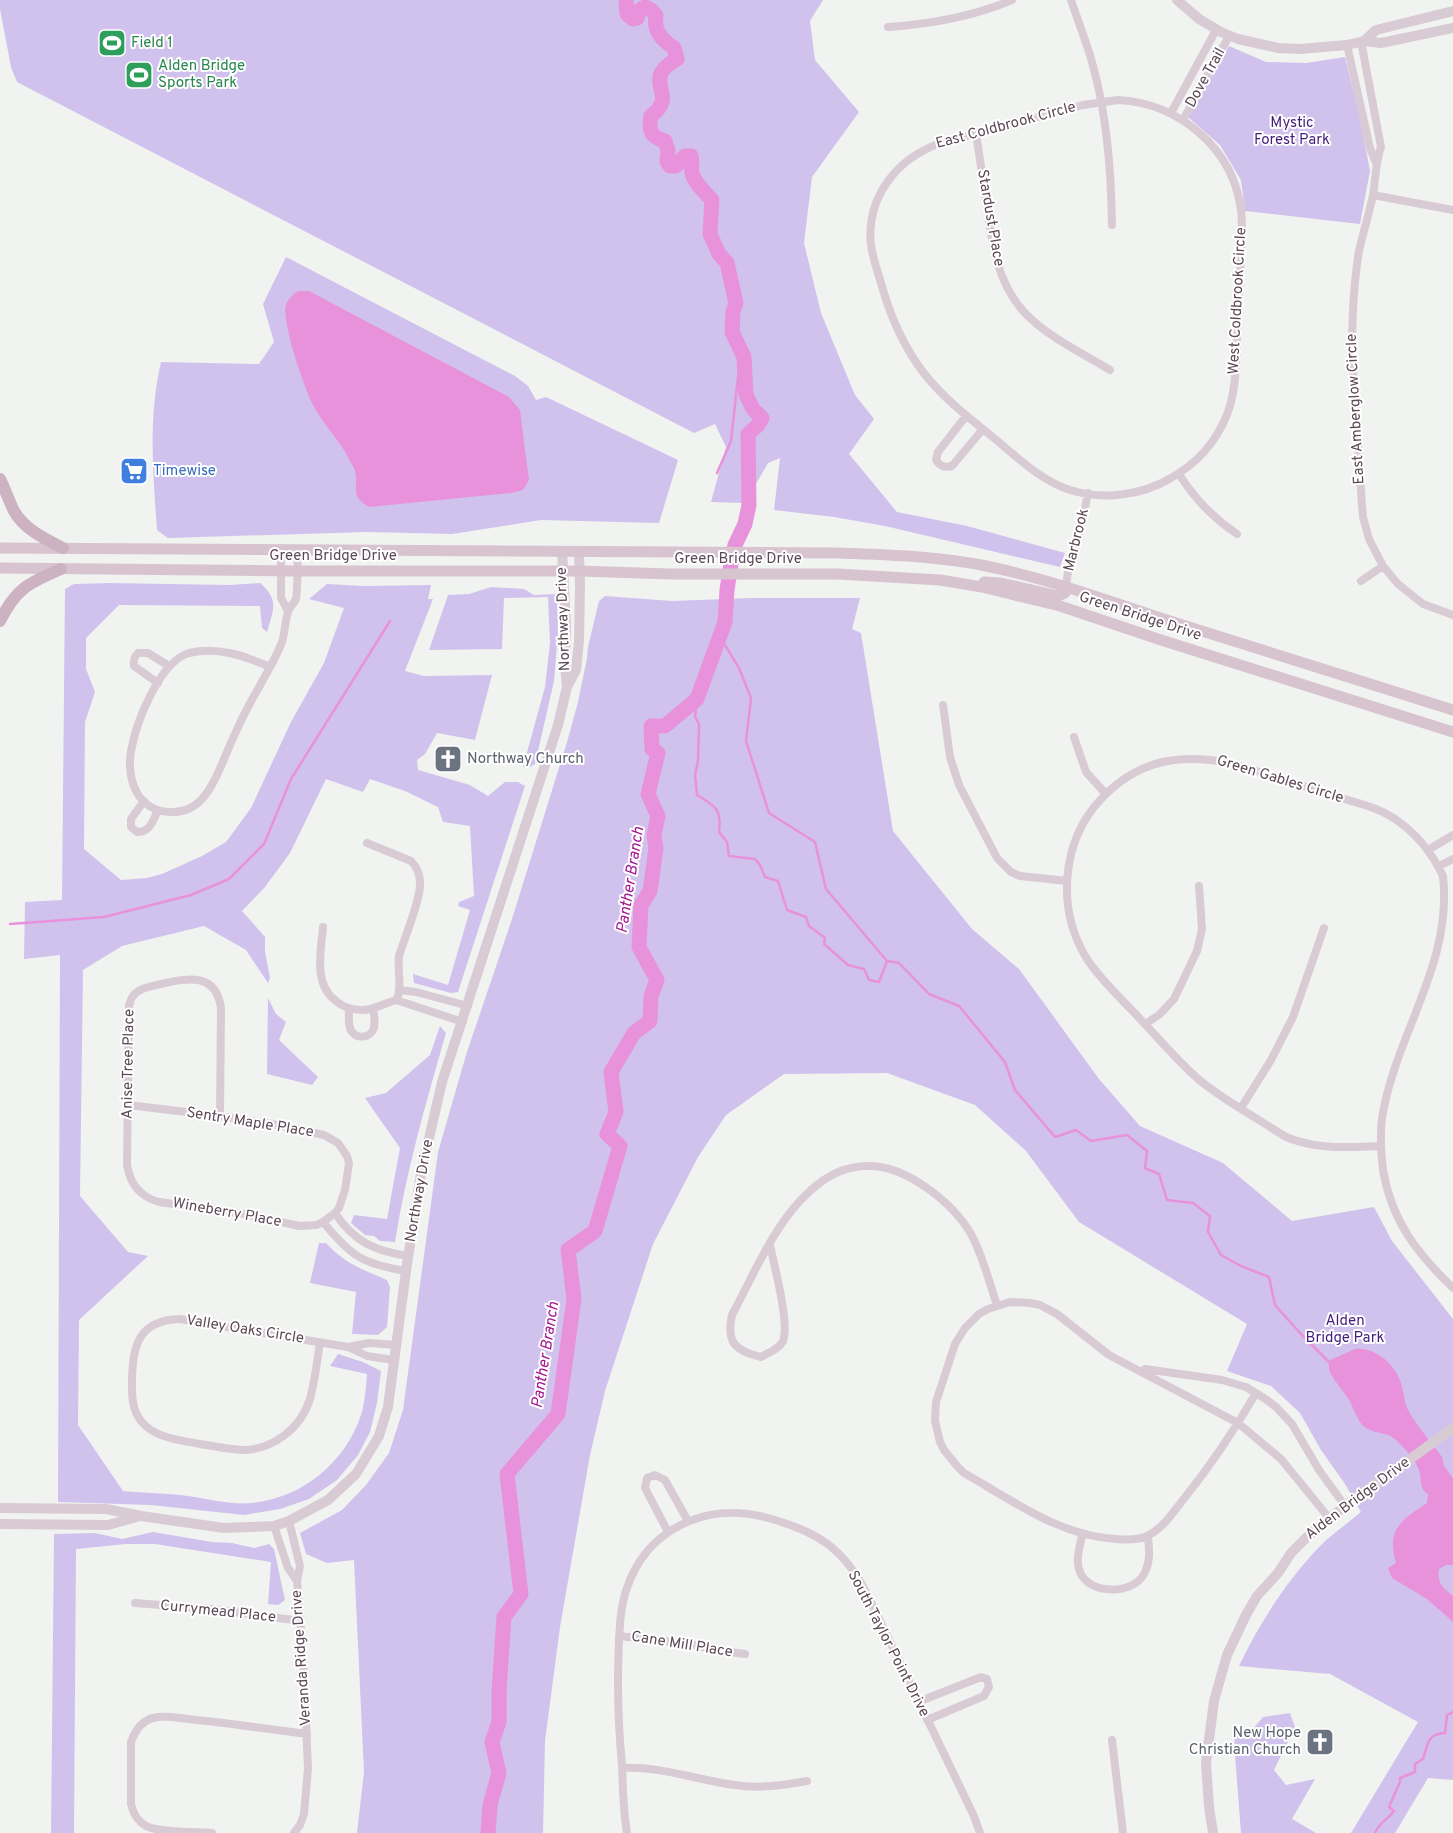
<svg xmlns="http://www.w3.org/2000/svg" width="1453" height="1833" viewBox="0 0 1453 1833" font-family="Overpass,sans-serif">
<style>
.green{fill:#d0c2ed}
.water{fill:#e892db}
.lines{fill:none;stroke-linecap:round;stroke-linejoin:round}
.stream{stroke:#e892db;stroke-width:2.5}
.river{stroke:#e892db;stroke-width:15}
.minor{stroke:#d9cbd4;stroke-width:8}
.tertiary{stroke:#d9cbd4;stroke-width:10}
.secondary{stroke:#d8c4cf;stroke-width:11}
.primary{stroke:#cdb2c2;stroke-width:12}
.labels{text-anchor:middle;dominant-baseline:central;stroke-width:4;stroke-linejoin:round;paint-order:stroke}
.leisure-label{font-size:15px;fill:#27864d;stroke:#fff;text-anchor:start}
.street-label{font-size:15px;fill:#5d4955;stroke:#fff}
.park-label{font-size:15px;fill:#461d7c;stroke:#fff}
.shop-label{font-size:15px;fill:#366cbe;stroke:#fff;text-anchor:start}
.worship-label{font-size:15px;fill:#5b616d;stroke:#fff;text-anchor:start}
.water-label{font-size:16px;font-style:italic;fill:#a51490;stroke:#fff}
</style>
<rect width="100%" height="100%" fill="#f1f3f1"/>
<path class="green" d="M0,0H823L810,21L815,60L859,112L812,177L804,243L821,313L855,395L874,419L849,454L897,512L967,526L1065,553L1060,567L885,526L834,517L774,510L780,458L768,463L745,503L711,502L726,447L715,424L694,433L17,82L11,67L0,9Z
M1229,46L1266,62L1306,63L1345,57L1360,118L1370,171L1360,224L1245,211L1241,180L1220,145L1188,117Z
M286,257L515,376L528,386L536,400L546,397L678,460L659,523L541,520L452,534L366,532L168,538L157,530C153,472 148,419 161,362L259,364L274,342L263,304Z
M109,583L229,585L260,583C280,600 273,610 267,632L262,628L260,606L119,605L86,638V669L95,692L85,722L84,849L121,880L147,878L162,874L202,856L226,842L251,808L291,722L324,663L344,608L309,599L327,584L364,586L431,585L428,599H433L405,671L424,676L492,675L475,740L437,733L425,754L417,760L418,770L470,785L488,796L505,782H518L525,786L458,992L451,993L414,983L413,974L448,985L470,910L458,906L459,902L474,896L470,826L443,822L438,807L405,791L370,779L363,792L326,779L290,853L265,887L242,911L265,937V952L270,978L268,983L246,950L204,926L122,946L83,970L80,1196L128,1252L148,1256L79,1320L78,1425L123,1491C145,1493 166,1493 188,1496C209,1499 230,1505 252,1503C302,1498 345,1463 361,1415C365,1402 366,1387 367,1374L330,1366L338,1354L363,1362L381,1371L377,1403L370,1432L358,1455L337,1480L309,1499L280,1509L244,1515L151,1505L58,1502L60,955L24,959L25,902L62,900L65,589L74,584Z
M491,587L524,589L534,595L557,594L558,633L554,681L535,764L528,768L523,767L545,687L550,643L548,597L504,598L502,649L429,650L448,595L469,594Z
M605,596L672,601L752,598H860L852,629L861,633L893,831L972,929L1019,969L1099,1079L1140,1126L1223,1163L1292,1221L1374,1207L1392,1241L1453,1319V1780L1428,1778L1395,1833H1351L1418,1722L1330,1674L1239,1666C1260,1622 1286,1582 1319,1547C1332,1534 1347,1524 1361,1512L1345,1484L1321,1450L1300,1413L1271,1386L1227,1371L1247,1324L1079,1222L1026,1151L975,1105L887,1073L784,1074L726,1115L698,1157L653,1244L605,1391L590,1455L560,1627L545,1741L543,1833H357L364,1772L354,1560L327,1563L306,1554L300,1533L342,1510L366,1485L389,1453L403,1410L438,1152L466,1055L512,919L567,742L578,702L587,658L588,647L599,601Z
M268,998L276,1014L286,1022L279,1040L318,1077L312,1085L267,1074Z
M440,1026L446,1033C426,1102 406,1172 395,1242L380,1241L374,1236L365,1235L351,1223L354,1215L387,1219L400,1148L365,1098L386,1093L430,1055Z
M319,1243H326C345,1264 362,1269 387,1280L390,1287L387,1327L378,1335L352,1334L356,1292L310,1283Z
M153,1532L212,1542L232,1543L254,1548L269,1544L274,1549L285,1600L278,1605L268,1604L271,1562L155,1544H126L76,1549L74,1833H51L54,1534L95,1533L122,1539Z
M1290,1713L1295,1727L1274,1770L1286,1785L1315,1779L1292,1819L1316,1833H1241L1235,1755L1234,1728L1251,1731L1263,1717Z"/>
<path class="water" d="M298,291H309L509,397L520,410L529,480L523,490L511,493L369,507C349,495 359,489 355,471C354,468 352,464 350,461C340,440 322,424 312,403C304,387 281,320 286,305C288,299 293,294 298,291Z
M1355,1349C1375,1347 1395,1364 1401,1383C1404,1392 1404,1402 1408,1410C1417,1426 1431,1442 1442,1457L1444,1466L1453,1478V1565H1446L1439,1569C1437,1583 1442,1587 1453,1596V1622L1427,1599L1392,1578L1388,1568L1396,1563C1386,1530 1401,1520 1427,1503L1428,1494C1419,1489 1422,1479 1419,1470C1415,1459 1404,1448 1396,1440C1387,1432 1377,1434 1368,1429C1357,1424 1354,1406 1347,1397C1341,1388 1334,1381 1330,1372C1328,1367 1329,1365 1330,1360Z"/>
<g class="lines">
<path class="stream" d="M717,473L731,441L741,350
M720,637L739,668L751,698L746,741L769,813L815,842L826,889L887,961
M697,699L695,717L699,724L698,761L695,775L697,795C715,806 722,809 719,832L727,842L729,856L755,859L760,865L765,877L778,881L787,910L806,917L809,926L825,938L824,944L848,965L864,969L869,980L879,982L887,961L899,963L929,994L959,1006L1005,1062L1015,1090L1055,1137L1076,1130L1091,1141L1127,1135L1147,1151L1145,1168L1159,1174L1167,1200L1193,1203L1210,1216L1208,1232L1221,1255L1241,1266L1269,1277L1275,1305L1300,1333L1332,1365
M10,924L104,917L191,895L229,879L264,844L291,779L390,621
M1375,1833C1381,1820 1387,1821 1394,1811L1389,1807L1400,1782V1778L1415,1772V1764L1423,1759C1428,1744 1427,1734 1445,1733L1447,1715L1453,1712"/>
<path class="river" d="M488,1833L490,1805L499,1773L492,1742L499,1722V1691L504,1617L521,1594L507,1474L558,1414L574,1299L568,1250L595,1231L620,1146L607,1134L616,1112L611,1072L634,1033L650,1021L651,996L657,980L639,947L641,905L650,891L656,848L654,835L658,816L648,794L658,753L652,749L651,726H665L697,699L725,622L727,590L731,564L735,545L745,524L749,505L748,434L758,425L762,418L753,409L746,395L744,357L732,332L733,312L736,303L727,263L719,254L710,234L712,200C705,193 694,182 692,173C691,167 693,163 691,156H685L676,166H670L667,162L668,151L665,141C651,137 648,131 651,116C681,93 638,81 677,59L674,48C662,40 653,31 656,15L651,10L645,7L640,10L637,18L633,19L627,14L626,0"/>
<path class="minor" d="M1071,0C1078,21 1086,41 1092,62C1107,115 1111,170 1112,225
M888,27C931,24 972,17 1012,0
M1361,41L1381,147C1375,165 1376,177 1373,195C1369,214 1363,233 1359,251C1353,286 1352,320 1352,355L1362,505L1363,517L1369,539L1383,566L1398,584L1423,604L1453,615
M1347,45L1370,148L1376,163
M1118,100C1179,103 1233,148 1241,210C1242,218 1242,225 1242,233C1240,267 1239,300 1237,334C1236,361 1237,391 1226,417C1215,443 1196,464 1171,478C1141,496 1103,500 1070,490C1040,480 1017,457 994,438C969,418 943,398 923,372C904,347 892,320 883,290C879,275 873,260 871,245C866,197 897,158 941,143L1083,105Z
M1171,113L1216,30
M1183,120L1229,36
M976,134C980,158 983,182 987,206C992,244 997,282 1024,312C1046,336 1082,353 1110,370
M1373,195L1453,210
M966,416L938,452L936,460C940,466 944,468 952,466L983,429
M1179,474C1194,498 1213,518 1237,534
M281,550V598L288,611
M1361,581L1383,566
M1066,586L1068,572L1081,528L1088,493
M270,667C245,656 217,646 189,653C159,662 136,723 131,751C128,768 131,788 143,801C158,816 186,816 201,800C215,786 225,755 234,736C241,720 249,704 258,689C266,674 276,658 282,642C285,632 285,622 288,612C289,607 294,604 296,599C298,589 297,562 298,550
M158,683L134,666C133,660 134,657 138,653H148L169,666
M943,705L950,757L959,785L997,858L1011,872L1020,876L1067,881
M1074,737L1086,772L1106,794
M144,801L131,819V827L137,832C150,833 153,820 158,810
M1428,850L1453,835
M1439,866L1453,859
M323,927C321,952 313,984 336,1001C343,1007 353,1010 362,1010C373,1010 385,1003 396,1000C403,990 397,970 399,956C404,939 421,899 420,883C420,874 417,867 411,861L367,843
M400,990L416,992L468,1006
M396,1000L463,1022
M349,1008C349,1014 348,1022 350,1028C354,1040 370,1039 374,1028C375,1022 374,1014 373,1008
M1145,1024L1159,1015L1174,999L1197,951L1202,929L1199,886
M128,1105L220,1116L277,1125L324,1135L338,1143L347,1156L349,1163L345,1190L339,1208L335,1213L323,1222L316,1225L299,1226L245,1214L159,1202C141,1197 130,1184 127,1165L129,1006C130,1003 131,998 133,996C139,988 152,986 161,984C188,978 216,972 221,1008L220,1116
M1241,1108L1271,1060L1293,1017L1324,928
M1381,1146C1348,1147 1317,1150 1286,1137C1258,1119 1229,1103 1203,1083C1181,1065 1162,1042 1142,1021C1124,1001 1102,982 1087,959C1056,909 1061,841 1102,798C1138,760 1180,753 1230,763C1264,773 1298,784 1331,795C1353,802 1376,806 1395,819C1416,833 1432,853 1443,876C1453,964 1395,1035 1382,1118C1380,1135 1381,1153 1383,1170C1392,1222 1417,1253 1453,1288
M335,1213C354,1242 375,1251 408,1256
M323,1222C351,1256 362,1264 406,1271
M770,1245C774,1265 790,1324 783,1341C779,1349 768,1353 761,1357C735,1351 726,1342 732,1315C754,1274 775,1222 810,1191C826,1176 846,1166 868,1166C906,1165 953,1203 971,1234C983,1256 989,1282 997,1305
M320,1342C317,1361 315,1381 310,1399C301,1428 273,1450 242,1450C228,1449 214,1446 200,1444C180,1440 156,1439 141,1421C132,1410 132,1396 132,1382C132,1347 138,1320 180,1319L348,1347L367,1356L394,1360
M348,1347L369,1343L396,1345
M1145,1369L1222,1380L1246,1387L1267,1400L1276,1407L1292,1424L1319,1470L1345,1506
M1256,1393C1234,1431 1211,1465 1183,1500C1173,1512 1164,1527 1149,1535C1140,1540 1126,1540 1116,1539C1059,1536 1012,1500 964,1473L957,1466L944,1450L940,1442L935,1421L936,1402L955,1344L965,1328L979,1314L988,1309L1010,1302L1030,1303L1040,1305L1057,1314L1109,1355L1238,1423L1281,1459L1329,1518
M289,1521L300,1566L297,1581L303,1654L308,1768L304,1814L300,1825L294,1833
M274,1526L288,1568L297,1581
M668,1532L645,1488L647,1478L655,1475L665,1480L688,1521
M1082,1535C1080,1546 1075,1561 1080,1572C1089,1595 1133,1595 1144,1574C1151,1561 1149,1549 1148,1536
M135,1603L212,1609L301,1621
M619,1636L691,1644L714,1650L745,1654
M918,1702L981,1677L987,1679L989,1687L984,1696L927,1720
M1112,1740L1123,1833
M622,1768C661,1766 697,1780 735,1785C760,1789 783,1785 807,1781
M212,1833C194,1831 160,1833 146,1826C137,1821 133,1813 131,1804V1742C135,1731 141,1721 153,1718C164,1715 177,1718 188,1719C228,1723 267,1729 307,1734
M627,1833C623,1811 623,1787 622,1765C618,1723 617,1682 619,1640C620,1622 621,1604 627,1588C647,1529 706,1502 764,1517C815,1530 844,1547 868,1596L973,1814L980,1833"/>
<path class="tertiary" d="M1177,0L1199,19L1221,32L1238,39L1278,48L1300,49L1347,45L1364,41L1381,43L1453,28
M1364,41L1376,30L1453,11
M562,551L566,623L565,667L567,687
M0,1508L106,1509L141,1516L224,1528L274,1526L289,1521L328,1500L356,1474L379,1436L388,1407L406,1271L421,1173L442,1082L558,725L567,687L576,670L579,641L580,585L579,551
M0,1524L108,1525L137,1517
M1213,1833L1209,1807L1206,1763L1214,1701L1227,1655L1246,1615L1257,1596L1278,1573L1291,1553L1307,1537L1345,1506L1453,1428"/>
<path class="secondary" d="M0,548L839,553C888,555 937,556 986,566C1055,580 1121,606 1189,627C1277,655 1365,682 1453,710
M0,568L296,571H579L670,574H838L940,580L982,587L1060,606L1161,640L1453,732
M984,582L1001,583L1058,596L1065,593L1066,586"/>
<path class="primary" d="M0,479C5,489 9,501 14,511C24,529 45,539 63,548
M0,621C16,588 29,583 61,569"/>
</g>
<defs>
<symbol id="stadium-square" viewBox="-11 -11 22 22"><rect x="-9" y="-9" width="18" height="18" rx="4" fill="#2e9e5b" stroke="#fff"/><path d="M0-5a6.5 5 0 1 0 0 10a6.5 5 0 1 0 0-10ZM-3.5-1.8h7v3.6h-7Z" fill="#fff"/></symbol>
<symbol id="supermarket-square" viewBox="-11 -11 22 22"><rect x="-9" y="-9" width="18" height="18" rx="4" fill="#3f7fe0" stroke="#fff"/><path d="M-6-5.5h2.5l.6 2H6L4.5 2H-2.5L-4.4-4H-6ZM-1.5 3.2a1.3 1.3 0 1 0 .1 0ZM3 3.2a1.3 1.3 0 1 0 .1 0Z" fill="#fff"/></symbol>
<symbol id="church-square" viewBox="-11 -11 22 22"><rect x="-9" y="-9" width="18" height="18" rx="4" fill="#6b7280" stroke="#fff"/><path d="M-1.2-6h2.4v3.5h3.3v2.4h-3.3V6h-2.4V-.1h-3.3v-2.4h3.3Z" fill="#fff"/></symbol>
</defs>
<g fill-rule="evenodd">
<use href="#stadium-square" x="96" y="27" width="32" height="32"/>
<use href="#stadium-square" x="123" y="59" width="32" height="32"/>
<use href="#supermarket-square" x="118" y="455" width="32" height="32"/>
<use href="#church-square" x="432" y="743" width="32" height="32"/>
<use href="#church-square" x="1304" y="1726" width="32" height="32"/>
</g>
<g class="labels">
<g class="leisure-label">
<text x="131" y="43">Field 1</text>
<text x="158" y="66">Alden Bridge<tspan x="158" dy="17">Sports Park</tspan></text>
</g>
<g class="street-label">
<text transform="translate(1206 78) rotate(-61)">Dove Trail</text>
<text transform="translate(1006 126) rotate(-15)">East Coldbrook Circle</text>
<text transform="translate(990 218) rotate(80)">Stardust Place</text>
<text transform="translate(1238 301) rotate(-87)">West Coldbrook Circle</text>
<text transform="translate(1356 409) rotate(-93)">East Amberglow Circle</text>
<text transform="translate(1077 540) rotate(-76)">Marbrook</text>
<text x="333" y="556">Green Bridge Drive</text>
<text x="738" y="559">Green Bridge Drive</text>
<text transform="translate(1140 617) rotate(18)">Green Bridge Drive</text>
<text transform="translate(564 619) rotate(-92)">Northway Drive</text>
<text transform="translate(1280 780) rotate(17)">Green Gables Circle</text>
<text transform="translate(129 1064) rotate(-89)">Anise Tree Place</text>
<text transform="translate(250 1123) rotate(9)">Sentry Maple Place</text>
<text transform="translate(420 1191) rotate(-80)">Northway Drive</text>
<text transform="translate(227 1213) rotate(10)">Wineberry Place</text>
<text transform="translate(245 1330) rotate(9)">Valley Oaks Circle</text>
<text transform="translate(1358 1499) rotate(-37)">Alden Bridge Drive</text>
<text transform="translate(218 1612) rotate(6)">Currymead Place</text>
<text transform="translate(888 1644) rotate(63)">South Taylor Point Drive</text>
<text transform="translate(682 1645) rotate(9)">Cane Mill Place</text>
<text transform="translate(302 1658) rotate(-94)">Veranda Ridge Drive</text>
</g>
<g class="park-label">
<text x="1292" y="123">Mystic<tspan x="1292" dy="17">Forest Park</tspan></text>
<text x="1345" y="1321">Alden<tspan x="1345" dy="17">Bridge Park</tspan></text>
</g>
<g class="shop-label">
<text x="153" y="471">Timewise</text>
</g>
<g class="worship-label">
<text x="467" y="759">Northway Church</text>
<text x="1301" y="1733" text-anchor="end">New Hope<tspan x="1301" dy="17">Christian Church</tspan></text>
</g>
<g class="water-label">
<text transform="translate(631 880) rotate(-81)">Panther Branch</text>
<text transform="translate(546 1355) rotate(-81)">Panther Branch</text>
</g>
</g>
</svg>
